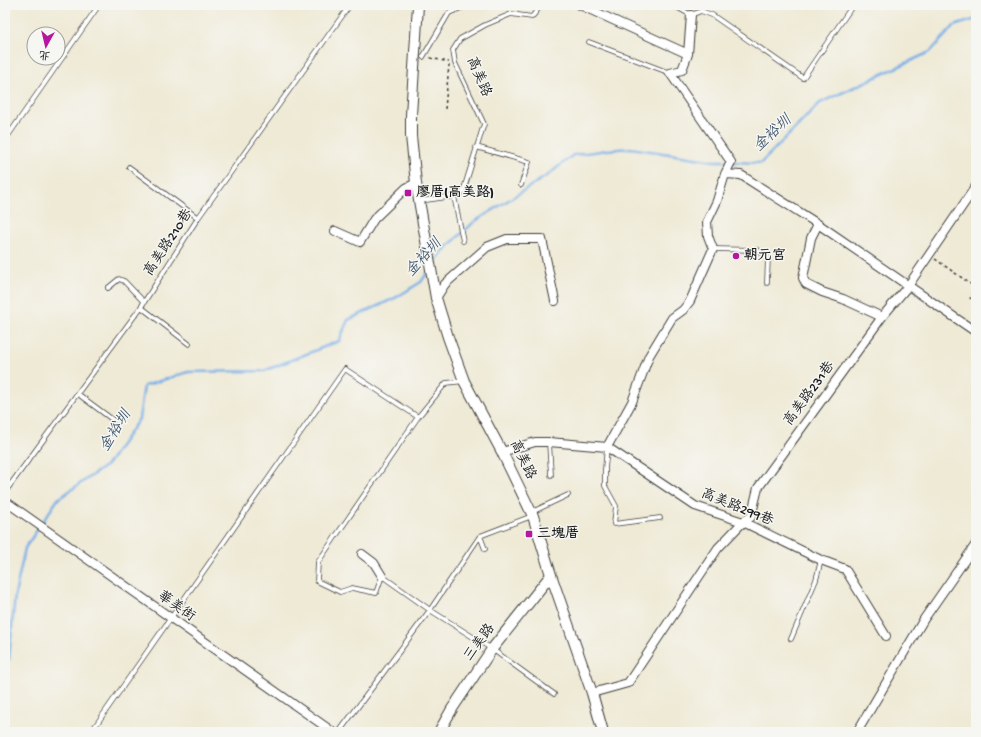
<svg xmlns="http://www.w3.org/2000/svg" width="981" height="737" viewBox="0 0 981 737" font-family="'Gochi Hand','LXGW WenKai TC',sans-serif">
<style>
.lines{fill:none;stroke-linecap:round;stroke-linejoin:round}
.stream{stroke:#78afe7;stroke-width:2.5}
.service-casing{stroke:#3c3b38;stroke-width:5.5}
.minor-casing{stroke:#3c3b38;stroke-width:10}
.tertiary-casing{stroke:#3c3b38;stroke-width:12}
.path{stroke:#3c3b38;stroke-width:1.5;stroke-dasharray:3 3;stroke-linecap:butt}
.service{stroke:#fff;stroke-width:4}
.minor{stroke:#fff;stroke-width:8}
.tertiary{stroke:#fff;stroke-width:10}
.poi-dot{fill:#b5179e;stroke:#f6f6f2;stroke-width:1.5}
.labels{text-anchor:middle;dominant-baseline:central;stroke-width:3;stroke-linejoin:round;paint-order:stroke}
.street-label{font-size:14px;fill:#1c1c1c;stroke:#f6f6f2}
.poi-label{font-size:14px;font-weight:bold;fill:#1c1c1c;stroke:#f6f6f2;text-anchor:start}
.water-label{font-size:15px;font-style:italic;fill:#41576d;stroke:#f6f6f2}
</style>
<rect width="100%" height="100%" fill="#f6f6f2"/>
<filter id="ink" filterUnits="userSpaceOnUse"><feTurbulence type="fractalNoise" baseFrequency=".025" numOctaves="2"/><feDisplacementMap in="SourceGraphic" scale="8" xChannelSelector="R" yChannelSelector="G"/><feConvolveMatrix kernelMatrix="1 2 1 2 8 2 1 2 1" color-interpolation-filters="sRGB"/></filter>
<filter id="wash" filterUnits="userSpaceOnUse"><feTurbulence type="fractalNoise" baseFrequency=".012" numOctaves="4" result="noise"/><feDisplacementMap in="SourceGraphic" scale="16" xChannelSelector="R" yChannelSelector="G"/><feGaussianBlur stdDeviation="0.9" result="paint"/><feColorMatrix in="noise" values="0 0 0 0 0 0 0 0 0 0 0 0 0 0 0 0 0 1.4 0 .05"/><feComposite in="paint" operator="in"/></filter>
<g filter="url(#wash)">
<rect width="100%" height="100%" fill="#efead6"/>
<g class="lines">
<path class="stream" d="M733,162L761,163L820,103L930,52L954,26L976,19
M433,265L443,251L474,222L548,175L573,155L607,150L631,148L714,161H728
M5,665L9,659L15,595L25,548L58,499L107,465L139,419L144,386L188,372L264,371L339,341L348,320L397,297L421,282L428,272"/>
</g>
</g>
<g filter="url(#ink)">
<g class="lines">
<defs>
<path id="service" d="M673,5L691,15L701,11L712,15L803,78L853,5
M589,42L670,73
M423,57L449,13L468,5
M5,140L99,5
M476,147L529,162L521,185
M129,167L198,218
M454,196L463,241
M419,201L454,196L463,192L484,124L455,63L453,50L460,39L485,25L511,14L532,17L541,5
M713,249L757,250L768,256L767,283
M108,288L119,279L124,281L144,302
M141,307L189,344
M464,381L446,383L418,417L318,562L317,581L340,592L352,588L376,593L382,576L430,610L492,649L554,694
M78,394L113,420
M549,442L551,475
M607,447L605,469V486L616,506L614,524L660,518
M5,492L141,307L198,218L350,5
M532,512L568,495
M480,536L485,549
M791,639L816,580L821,560
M91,732L345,369L418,417
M339,732L430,610L480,536L532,516"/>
<path id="minor" d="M580,5L688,54
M725,174L741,175L818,224L976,332
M818,224L811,238L803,278L806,284L822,292L843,299L882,317
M335,231L360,242L374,219L406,188L416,183
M436,298L445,284L487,247L507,239H542L555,301
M607,447L632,402L649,356L672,318L683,310L690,301L713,249L708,236L707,222L717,201L725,174L731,162L670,73L682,70L688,54L691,15
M502,452L535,442H549L607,447L695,506L743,522L821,560L845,569L886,636
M5,501L333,732
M362,554L374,563L382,576
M592,693L628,683L718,548L743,522L751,517L758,488L882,317L908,286L976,186
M857,732L924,619L976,544"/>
<path id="tertiary" d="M418,5L411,115V136L416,183L436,298L448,337L464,381L502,452L533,516L551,575L592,693L603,732
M439,732L452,709L492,649L551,575"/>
</defs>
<use href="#service" class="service-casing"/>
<use href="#minor" class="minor-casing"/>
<use href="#tertiary" class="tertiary-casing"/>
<path class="path" d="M430,58L449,62
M445,109L449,65
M935,259L975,287L970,299"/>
<use href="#service" class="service"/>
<use href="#minor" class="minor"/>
<use href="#tertiary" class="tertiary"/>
</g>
</g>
<g class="poi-dot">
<rect x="404" y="189" width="8" height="8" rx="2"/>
<circle cx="736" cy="256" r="4"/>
<rect x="525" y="530" width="8" height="8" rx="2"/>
</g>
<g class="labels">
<g class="street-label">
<text transform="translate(478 77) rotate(67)">高美路</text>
<text transform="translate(169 243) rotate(-57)">高美路210巷</text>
<text transform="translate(810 394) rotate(-54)">高美路231巷</text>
<text transform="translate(522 460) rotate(64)">高美路</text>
<text transform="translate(737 508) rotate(22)">高美路299巷</text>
<text transform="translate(176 607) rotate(35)">華美街</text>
<text transform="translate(480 643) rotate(-54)">三美路</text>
</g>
<g class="poi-label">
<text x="416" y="193">廖厝(高美路)</text>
<text x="744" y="256">朝元宮</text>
<text x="537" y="534">三塊厝</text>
</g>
<g class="water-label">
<text transform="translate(773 134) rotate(-43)">金裕圳</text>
<text transform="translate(424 258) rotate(-48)">金裕圳</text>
<text transform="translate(116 431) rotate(-58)">金裕圳</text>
</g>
</g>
<rect width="981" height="737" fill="none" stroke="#f6f6f2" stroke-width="20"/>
<g transform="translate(46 46) rotate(188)"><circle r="19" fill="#f6f6f2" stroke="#9f9f9c"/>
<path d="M0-3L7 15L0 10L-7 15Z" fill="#b5179e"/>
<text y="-6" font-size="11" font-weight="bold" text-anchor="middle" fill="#1c1c1c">北</text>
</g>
</svg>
